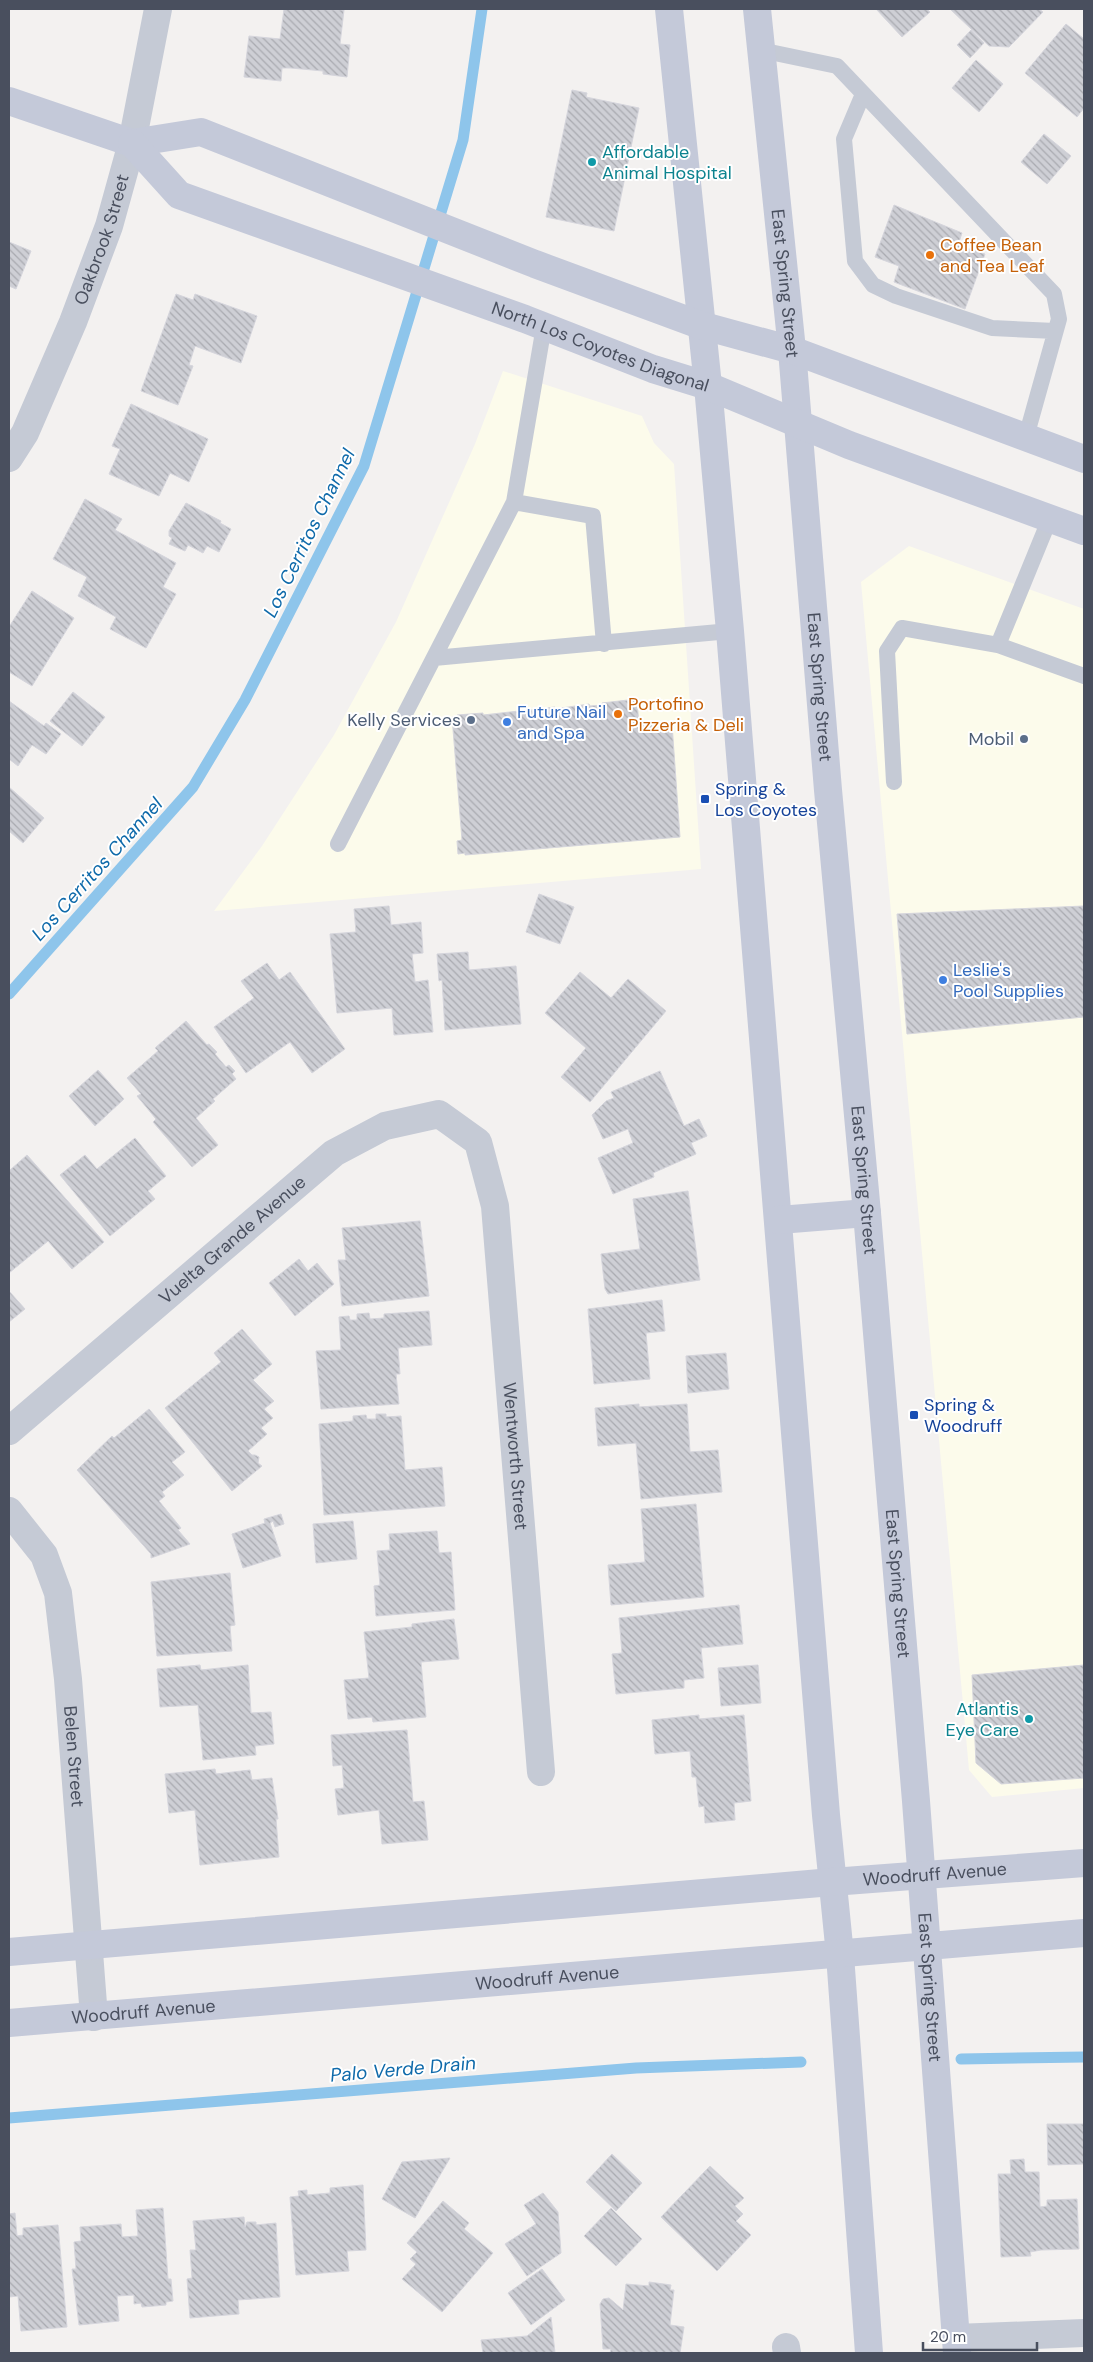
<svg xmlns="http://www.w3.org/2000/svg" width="1093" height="2362" viewBox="0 0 1093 2362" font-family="'DM Sans',sans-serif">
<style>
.commercial{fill:#fcfbeb}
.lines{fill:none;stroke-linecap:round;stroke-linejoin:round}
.stream{stroke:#8ec5eb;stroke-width:11}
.building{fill:url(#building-back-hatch);stroke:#d5d5dc}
.service{stroke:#c5cad5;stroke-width:16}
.minor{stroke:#c5cad5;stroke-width:28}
.secondary{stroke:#c4c9d9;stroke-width:28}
.culture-dot{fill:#0f9aa8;stroke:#fff;stroke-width:2}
.food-dot{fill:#e8710a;stroke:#fff;stroke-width:2}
.service-dot{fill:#5c6f8a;stroke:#fff;stroke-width:2}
.shop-dot{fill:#3f7fe0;stroke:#fff;stroke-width:2}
.transit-dot{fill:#1a4fb4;stroke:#fff;stroke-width:2}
.labels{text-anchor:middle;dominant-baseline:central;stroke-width:4;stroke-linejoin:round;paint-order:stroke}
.culture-label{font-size:18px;fill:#0d838f;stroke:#fff;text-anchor:start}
.street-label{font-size:18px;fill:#494f5e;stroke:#fff}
.food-label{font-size:18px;fill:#c56008;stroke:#fff;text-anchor:start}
.shop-label{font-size:18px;fill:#366cbe;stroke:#fff;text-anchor:start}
.service-label{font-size:18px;fill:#4e5e75;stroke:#fff;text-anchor:end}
.transit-label{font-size:18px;fill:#164399;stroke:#fff;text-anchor:start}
.water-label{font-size:19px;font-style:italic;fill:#0f6aaa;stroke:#fff}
</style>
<defs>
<pattern id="building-back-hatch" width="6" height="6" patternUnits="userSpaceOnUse" patternTransform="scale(1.25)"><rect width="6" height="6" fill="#cecfd5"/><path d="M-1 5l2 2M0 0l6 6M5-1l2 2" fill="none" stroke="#a9aab0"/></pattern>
</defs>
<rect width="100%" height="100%" fill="#f3f1f0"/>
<path class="commercial" d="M503,371L642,416L654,443L674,464L701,869L214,911L262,846L334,735L396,622L475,444Z
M909,546L1084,609V1788L992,1797L969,1770L861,582Z"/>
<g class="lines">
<path class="stream" d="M9,994L193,787L245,700L364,466L463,140L482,9
M961,2059L1084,2057
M9,2118L636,2068L801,2062"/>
</g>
<path class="building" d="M284,9L344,10L340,44L350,45L347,77L323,74V71L291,68H282L281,81L244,77L249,36L280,39Z
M876,9H927L930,12L902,37Z
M950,9H1039L1043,12L1009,47L989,46Z
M1066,24L1084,39V108L1077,117L1025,73Z
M971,30L984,43L970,58L957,45Z
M976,60L1003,84L979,112L952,88Z
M572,90L587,93L586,97L639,108L614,231L546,217Z
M1044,134L1071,156L1047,184L1021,162Z
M894,205L962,233L958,245L985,254L965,309L894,282L899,266L875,257Z
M9,242L31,251L16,289L9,286Z
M176,294L193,300L195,294L257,316L241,363L195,346L189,365L193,366L178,405L141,391Z
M131,404L208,439L189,482L170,473L159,496L109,474L120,449L112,446Z
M85,499L122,519L115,530L176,563L163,587L176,594L146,648L110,629L116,617L78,596L87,577L53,559Z
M186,503L221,521L220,523L231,529L219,552L207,546L203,553L188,545L185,551L169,544L172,538L169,536V531Z
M32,591L74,618L32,686L9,672V627Z
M73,692L105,717L82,746L50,721Z
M628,700L637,701L639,725L672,724L680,837L465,855V853L458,854L457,841L462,840L452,717H457V715L483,713V715L555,707V709L589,704L590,706L602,705V703Z
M9,701L44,726L46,723L61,734L46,754L32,745L18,766L9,759Z
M9,787L44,818L23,843L9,831Z
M539,894L574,907L560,944L526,932Z
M389,906L391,925L421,922L423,953L412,954L415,982L428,980L433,1032L394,1035L392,1008L337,1013L330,934L356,932L354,909Z
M1084,906V1017L907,1034L897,914Z
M468,952L469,970L516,966L521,1024L445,1030L442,980L439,981L437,954Z
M267,963L279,980L290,972L345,1049L312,1073L290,1042L246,1073L214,1027L254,998L241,981Z
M580,972L611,998L628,979L666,1011L590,1102L561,1077L586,1048L545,1013Z
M186,1021L207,1045L209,1044L217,1052L215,1054L226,1067L229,1065L235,1071L232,1074L236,1079L213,1099L215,1101L196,1118L218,1145L192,1167L153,1122L156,1119L137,1096L141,1094L127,1078L158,1051L155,1048Z
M98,1070L124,1099L95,1126L69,1096Z
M660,1071L684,1126L699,1119L707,1136L691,1143L696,1154L653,1173L654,1177L613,1194L598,1158L633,1143L628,1129L603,1139L592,1115L606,1101L614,1098L611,1092Z
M135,1138L166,1176L148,1191L155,1199L110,1236L60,1175L85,1155L97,1169Z
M27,1155L104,1242L72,1269L48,1241L9,1273V1171Z
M688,1191L700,1280L608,1294L605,1289L601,1254L640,1249L633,1199Z
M420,1221L429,1296L342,1306L338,1260H346L342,1228Z
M299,1259L308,1271L317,1263L334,1284L295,1316L269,1283Z
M9,1291L25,1309L9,1322Z
M662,1300L665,1331L646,1333L650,1379L594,1384L588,1309Z
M429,1311L432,1345L398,1348L400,1374H396L399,1404L321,1409L316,1351L341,1350L339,1317L349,1316L350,1320H357V1314L369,1313L370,1319L384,1318V1314Z
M242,1329L272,1364L253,1380L274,1401L264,1409L273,1418L261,1428L267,1434L248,1451L252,1455H255L259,1457L258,1463L262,1466L232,1491L165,1408L221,1362L214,1353Z
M726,1353L729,1389L688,1393L686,1356Z
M639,1404V1407L687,1404L690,1452L718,1450L722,1492L641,1499L636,1443L598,1446L595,1408Z
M149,1409L185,1452L172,1462L184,1475L162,1492L165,1496L159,1501L181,1528L178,1530L190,1544L151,1558V1554L77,1470L112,1436L114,1438Z
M376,1414H386V1417L401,1416L405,1470L442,1467L445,1506L324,1515L319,1424L353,1421V1416L366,1415L367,1419H376Z
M696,1504L704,1597L611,1605L608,1565L645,1562L641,1509Z
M281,1514L284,1524L275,1527L273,1521L270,1523L281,1556L243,1568L232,1534L265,1523L264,1519Z
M353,1521L357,1559L316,1563L313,1524Z
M437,1531L439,1553L451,1552L455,1610L376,1616L374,1586L380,1585L377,1551L390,1550L389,1534Z
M230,1573L235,1625L230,1626L232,1651L157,1656L151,1582Z
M739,1605L743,1644L701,1648L704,1678L684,1680V1688L616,1694L612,1654L622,1653L619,1618Z
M454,1619L459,1659L421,1662L426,1717L373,1722L372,1717L348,1719L344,1680L369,1678L364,1632L412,1627V1624Z
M200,1665L201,1670L248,1665L251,1713L271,1712L274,1744L255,1746L256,1755L203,1760L198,1705L160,1707L157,1669Z
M758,1665L761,1703L721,1706L718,1668Z
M1084,1665V1778L1001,1784L976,1763L972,1675Z
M699,1715V1719L744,1715L751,1801L734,1803L735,1820L705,1823L704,1806L699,1807L696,1777H692L690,1751L655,1754L652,1720Z
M407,1730L413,1802L424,1801L428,1840L382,1844L379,1810L338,1815L335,1789L344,1788L342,1765L333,1766L331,1735Z
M215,1769L216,1774L250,1770L252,1780L272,1778L278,1819H276L279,1857L200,1865L195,1810L169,1813L165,1774Z
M1047,2124H1084V2164L1048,2165Z
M612,2154L642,2183L616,2211L586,2182Z
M450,2158L415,2218L382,2199L402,2162Z
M1024,2159L1025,2172H1039L1040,2207L1047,2206V2200L1077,2199L1079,2249L1041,2250L1030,2252L1031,2256L1001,2257L998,2174H1011L1010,2160Z
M710,2166L744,2198L735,2206L743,2214L736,2221L751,2235L717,2271L661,2217Z
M363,2185L366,2250L347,2251L349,2271L296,2275L290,2197L299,2196L298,2191L307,2190V2195L330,2193V2188Z
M543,2193L558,2212L561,2253L527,2276L505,2244L536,2224L524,2205Z
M443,2201L469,2223L464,2229L493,2253L442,2312L402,2279L416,2264L410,2259L417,2252L407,2243Z
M163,2208L168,2279H171L173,2301L166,2302V2305L142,2307L141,2303L134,2304V2295L117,2296L119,2321L79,2325L72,2269H76L74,2242L81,2241L80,2227L121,2224L122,2237L138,2236L136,2210Z
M611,2208L642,2239L616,2266L584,2236Z
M15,2213L17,2236L23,2235V2228L58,2225L67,2327L21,2331L18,2296L9,2297V2214Z
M244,2217L245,2227L247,2222H256V2225L276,2223L280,2297L238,2300L239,2314L190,2318L187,2279L192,2278L190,2250H196L193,2221Z
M542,2269L565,2300L531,2325L508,2293Z
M649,2282L671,2285L670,2290H674L670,2325L684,2327L680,2353H610L611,2349H603L600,2304L603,2299L609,2298L623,2310L626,2284L649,2286Z
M551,2317L555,2353H483L481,2340L527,2336Z"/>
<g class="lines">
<path class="service" d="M760,50L837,66L1054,294L1059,319L1026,437
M863,94L844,139L855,261L873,285L896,296L992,328L1055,331
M514,502L593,516L604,644
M1050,518L998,645L1084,676
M434,658L730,631
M894,782L887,651L902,628L998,645
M338,844L514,502L544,326"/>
<g class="minor">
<path id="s1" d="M9,458L25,433L73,322L109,226L132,143L158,9"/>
<path id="s2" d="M9,1431L334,1153L385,1126L439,1114L478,1142L495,1206L541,1772"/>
<path id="s3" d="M9,1511L44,1555L58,1593L68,1679L94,2017"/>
<path d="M956,2338L1084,2333"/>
<path d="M786,2347L787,2353"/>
</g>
<g class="secondary">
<path d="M669,9L708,386L730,631L826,1815L840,1955L869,2353"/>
<path id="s4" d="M757,9L792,350L828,790L867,1213L916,1801L957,2353"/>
<path d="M9,101L132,143L201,132L535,264L700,325L792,350L1084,459"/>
<path id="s5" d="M132,143L179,195L525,319L653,369L708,386L849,445L1084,531"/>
<path d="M779,1220L867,1213"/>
<path id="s6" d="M9,1952L832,1882L1084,1863"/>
<path id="s7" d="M9,2023L1084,1933"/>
</g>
</g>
<g class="culture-dot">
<circle cx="592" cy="162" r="5"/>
<circle cx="1029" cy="1719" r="5"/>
</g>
<g class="food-dot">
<circle cx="930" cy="255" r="5"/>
<circle cx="618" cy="714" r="5"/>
</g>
<g class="service-dot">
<circle cx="471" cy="720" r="5"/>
<circle cx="1024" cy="739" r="5"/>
</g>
<g class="shop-dot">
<circle cx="507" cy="722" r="5"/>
<circle cx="943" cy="980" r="5"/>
</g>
<g class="transit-dot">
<rect x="700" y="794" width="10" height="10" rx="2.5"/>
<rect x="909" y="1410" width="10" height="10" rx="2.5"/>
</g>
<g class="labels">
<g class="culture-label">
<text x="602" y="152">Affordable<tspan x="602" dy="21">Animal Hospital</tspan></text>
<text x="1019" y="1709" text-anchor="end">Atlantis<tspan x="1019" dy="21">Eye Care</tspan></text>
</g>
<g class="street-label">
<text stroke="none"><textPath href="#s1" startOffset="238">Oakbrook Street</textPath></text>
<text stroke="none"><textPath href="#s4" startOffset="276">East Spring Street</textPath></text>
<text stroke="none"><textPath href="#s5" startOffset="518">North Los Coyotes Diagonal</textPath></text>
<text stroke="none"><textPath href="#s4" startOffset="681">East Spring Street</textPath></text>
<text stroke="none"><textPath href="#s4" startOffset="1176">East Spring Street</textPath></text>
<text stroke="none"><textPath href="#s2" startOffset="294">Vuelta Grande Avenue</textPath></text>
<text stroke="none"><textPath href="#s2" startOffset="906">Wentworth Street</textPath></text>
<text stroke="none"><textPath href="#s4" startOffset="1581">East Spring Street</textPath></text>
<text stroke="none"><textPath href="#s3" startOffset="261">Belen Street</textPath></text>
<text stroke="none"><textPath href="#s6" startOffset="929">Woodruff Avenue</textPath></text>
<text stroke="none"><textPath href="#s7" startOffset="540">Woodruff Avenue</textPath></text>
<text stroke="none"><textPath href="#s4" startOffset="1986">East Spring Street</textPath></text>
<text stroke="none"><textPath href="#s7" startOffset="135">Woodruff Avenue</textPath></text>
</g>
<g class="food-label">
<text x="940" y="245">Coffee Bean<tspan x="940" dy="21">and Tea Leaf</tspan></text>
<text x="628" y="704">Portofino<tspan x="628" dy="21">Pizzeria &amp; Deli</tspan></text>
</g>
<g class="shop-label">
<text x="517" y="712">Future Nail<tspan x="517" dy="21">and Spa</tspan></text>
<text x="953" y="970">Leslie's<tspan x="953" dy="21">Pool Supplies</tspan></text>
</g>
<g class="service-label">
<text x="461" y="720">Kelly Services</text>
<text x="1014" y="739">Mobil</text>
</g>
<g class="transit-label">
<text x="715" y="789">Spring &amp;<tspan x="715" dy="21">Los Coyotes</tspan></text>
<text x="924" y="1405">Spring &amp;<tspan x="924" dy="21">Woodruff</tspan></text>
</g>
<g class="water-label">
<text transform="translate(309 533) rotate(-64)">Los Cerritos Channel</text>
<text transform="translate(97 869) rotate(-48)">Los Cerritos Channel</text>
<text transform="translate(403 2069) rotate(-5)">Palo Verde Drain</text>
</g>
</g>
<rect width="1093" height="2362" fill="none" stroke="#494f5e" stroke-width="20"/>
<path d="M923 2342v8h114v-8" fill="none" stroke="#494f5e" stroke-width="2.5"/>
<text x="930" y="2342" font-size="15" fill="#494f5e" stroke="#ffffff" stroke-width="4" paint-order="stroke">20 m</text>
</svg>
